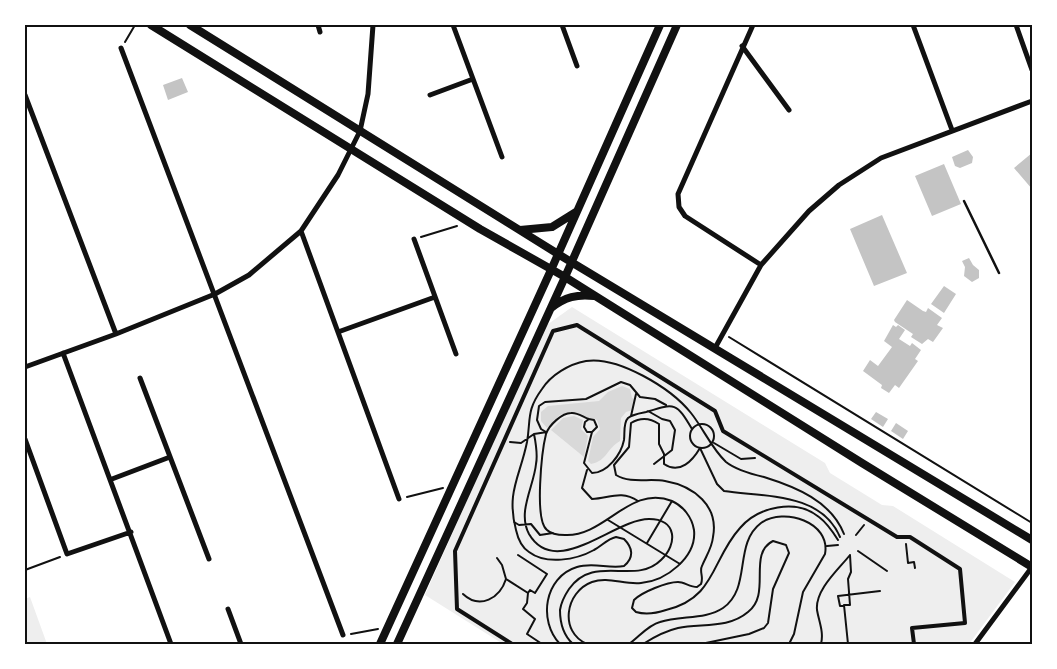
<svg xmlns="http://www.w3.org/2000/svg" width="1057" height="669" viewBox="0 0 1057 669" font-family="'Archivo Narrow',sans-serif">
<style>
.green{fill:#eee}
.water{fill:#d9d9d9}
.building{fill:#c4c4c4}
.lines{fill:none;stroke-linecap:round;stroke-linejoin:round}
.path{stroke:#111;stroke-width:2}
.service{stroke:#111;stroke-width:2.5}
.pedestrian{stroke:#111;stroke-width:4}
.minor{stroke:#111;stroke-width:5}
.secondary{stroke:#111;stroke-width:8}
.neatline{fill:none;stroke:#111;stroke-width:2}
</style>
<rect width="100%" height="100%" fill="#fff"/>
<path class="green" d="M572,307L825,463L830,473L882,505L893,506L1015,582L969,644H503L425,595L544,327Z
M30,597L47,644H25V599Z"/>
<path class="water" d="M622,386L630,389L632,398L635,399L633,410L626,412L621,418L620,441C607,448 607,461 591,464L588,461L593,437L600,429L597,420L570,412L560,415L547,428L541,421V412L548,406L599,401L608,392Z
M574,416L583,420L581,429L588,436L584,457L551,430L563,418Z"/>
<path class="building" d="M182,78L188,92L168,100L163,85Z
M968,150L973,157L972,163L960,168L955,166L952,157Z
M1032,153V189L1014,168Z
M944,164L961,204L932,216L915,176Z
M882,215L907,273L874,286L850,229Z
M969,258L973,265L979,270V278L972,282L964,276L965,267L962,261Z
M944,286L956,294L944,313L931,304Z
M907,300L923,311L926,312L928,308L942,318L937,325L943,328L933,342L928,339L922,344L911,337L913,334L895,322L894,320Z
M893,325L896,327L898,325L905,330L899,339L910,346L912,343L921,350L915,359L918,361L899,388L895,385L889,393L881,388L882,385L863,371L870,360L878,366L892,347L884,341Z
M876,412L888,419L883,427L871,419Z
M896,423L908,431L903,439L891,431Z"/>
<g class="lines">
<path class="path" d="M125,42L135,25
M421,237L457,226
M729,337L1032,523
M648,411L662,419L670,421L675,430L672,450L654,464
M631,416L636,394
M690 436a12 12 0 1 1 24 0a12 12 0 1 1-24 0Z
M546,432L541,429L537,420L539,406L545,402L586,399L621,382L630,385L640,397L655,399L666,405
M592,432H587L584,427L585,422L589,419L594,420L597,427L592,432L584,463L592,473C607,473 621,455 624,440C625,433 623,423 628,418C633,414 641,413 646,412C675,403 676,402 692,429
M534,434C536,444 538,454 536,464C534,486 517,512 529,534C556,580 614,519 649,519C677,519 678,544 661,560C635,586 594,553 569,589C565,595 561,603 560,610C560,624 563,635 573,644
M510,442L521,443L534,434L547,432
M714,443L741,459L755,458
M587,470L582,488L592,499C610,498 621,490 638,501
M407,497L443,488
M608,520L680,564
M514,522L519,525L531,524L540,535L553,533
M856,535L864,525
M838,540C833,532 827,523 819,517C796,498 758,507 740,528C711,560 716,598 666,610C657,613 646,615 636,612L632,608L634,600C642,592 667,582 678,582C684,582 690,587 697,587L701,584C704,577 699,571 702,566C706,556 712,548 713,537C719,506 694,486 665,481C649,478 631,484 616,475L614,465L629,447L631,423C641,417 650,418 659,424V444L664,454V464C680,475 693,460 700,448L717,484L724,491C764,497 821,492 840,537
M647,543L672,501
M906,544L908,563L914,562L915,568
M827,546L838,545
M858,551L887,571
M25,570L60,557
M506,579L528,593L530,590L535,593L547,574L518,555
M528,593L527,603L523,609L535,619L527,634L542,644
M463,594C480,610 500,598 506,579L502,565L497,558
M843,606H840L838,596L880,591
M351,634L378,629
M25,643L26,644
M560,644C538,621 544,577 577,567C593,562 609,569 624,566C635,557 632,547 624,539L616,537C607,539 602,546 594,550C576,560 546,565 529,552C521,547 518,539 516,530C506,492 520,477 527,442C531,419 526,411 542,389C551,375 569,364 586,361C618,356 671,388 691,413C703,428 712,449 726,462C736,470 751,474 764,477C796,487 831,501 844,534
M587,644C559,632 565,592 592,582C608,576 624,585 641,583C666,581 697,557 694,530C692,517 683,506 672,501C630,484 605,537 565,535C559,535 551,534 547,530C534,520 542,450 546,434C549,425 562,413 571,413C577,412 583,417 589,419
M629,644C639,637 648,625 660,622C680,615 705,620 723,608C752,588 733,544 761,523C784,507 831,522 825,554L803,592L794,634L789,644
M643,644C654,637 665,631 678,628C701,623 728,629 748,612C772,594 747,554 773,541L786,545L789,553L773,589L768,623L764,628L749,634L701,644
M821,644C824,632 819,622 817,610C815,590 838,570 850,555
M848,644L844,605H850L848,579L851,572L850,555"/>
<path class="service" d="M964,201L999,273"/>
<path class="pedestrian" d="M512,644L457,609L455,551L553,331L577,325L715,411L723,431L897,537H910L960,569L965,623L912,628L914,644"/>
<path class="minor" d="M318,25L320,32
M453,25L502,157
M562,25L577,66
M753,25L678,194L679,207L685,216L761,265
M913,25L952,130
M1016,25L1032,70
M742,46L789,110
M121,48L343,635
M25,95L116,334
M430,95L473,79
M301,231L399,499
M414,239L456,354
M338,332L435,297
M715,348L761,265L809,211L839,185L881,158L1032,101
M63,353L171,644
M25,367L116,334L215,294L249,275L301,231L338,175L360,131L368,94L373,25
M140,378L209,559
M25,439L67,554L131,532
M112,479L170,457
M228,609L241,644
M975,644L1032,567"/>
<path class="secondary" d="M151,25L480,229L565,277L862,463L1032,567
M190,25L558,254L1032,540
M520,230L552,227L576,212
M551,308C565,297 577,294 594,296
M380,644L551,270L660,25
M397,644L565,277L677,25"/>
</g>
<rect width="1057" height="669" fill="none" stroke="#ffffff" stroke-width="52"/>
<rect x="26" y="26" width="1005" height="617" class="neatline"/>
</svg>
